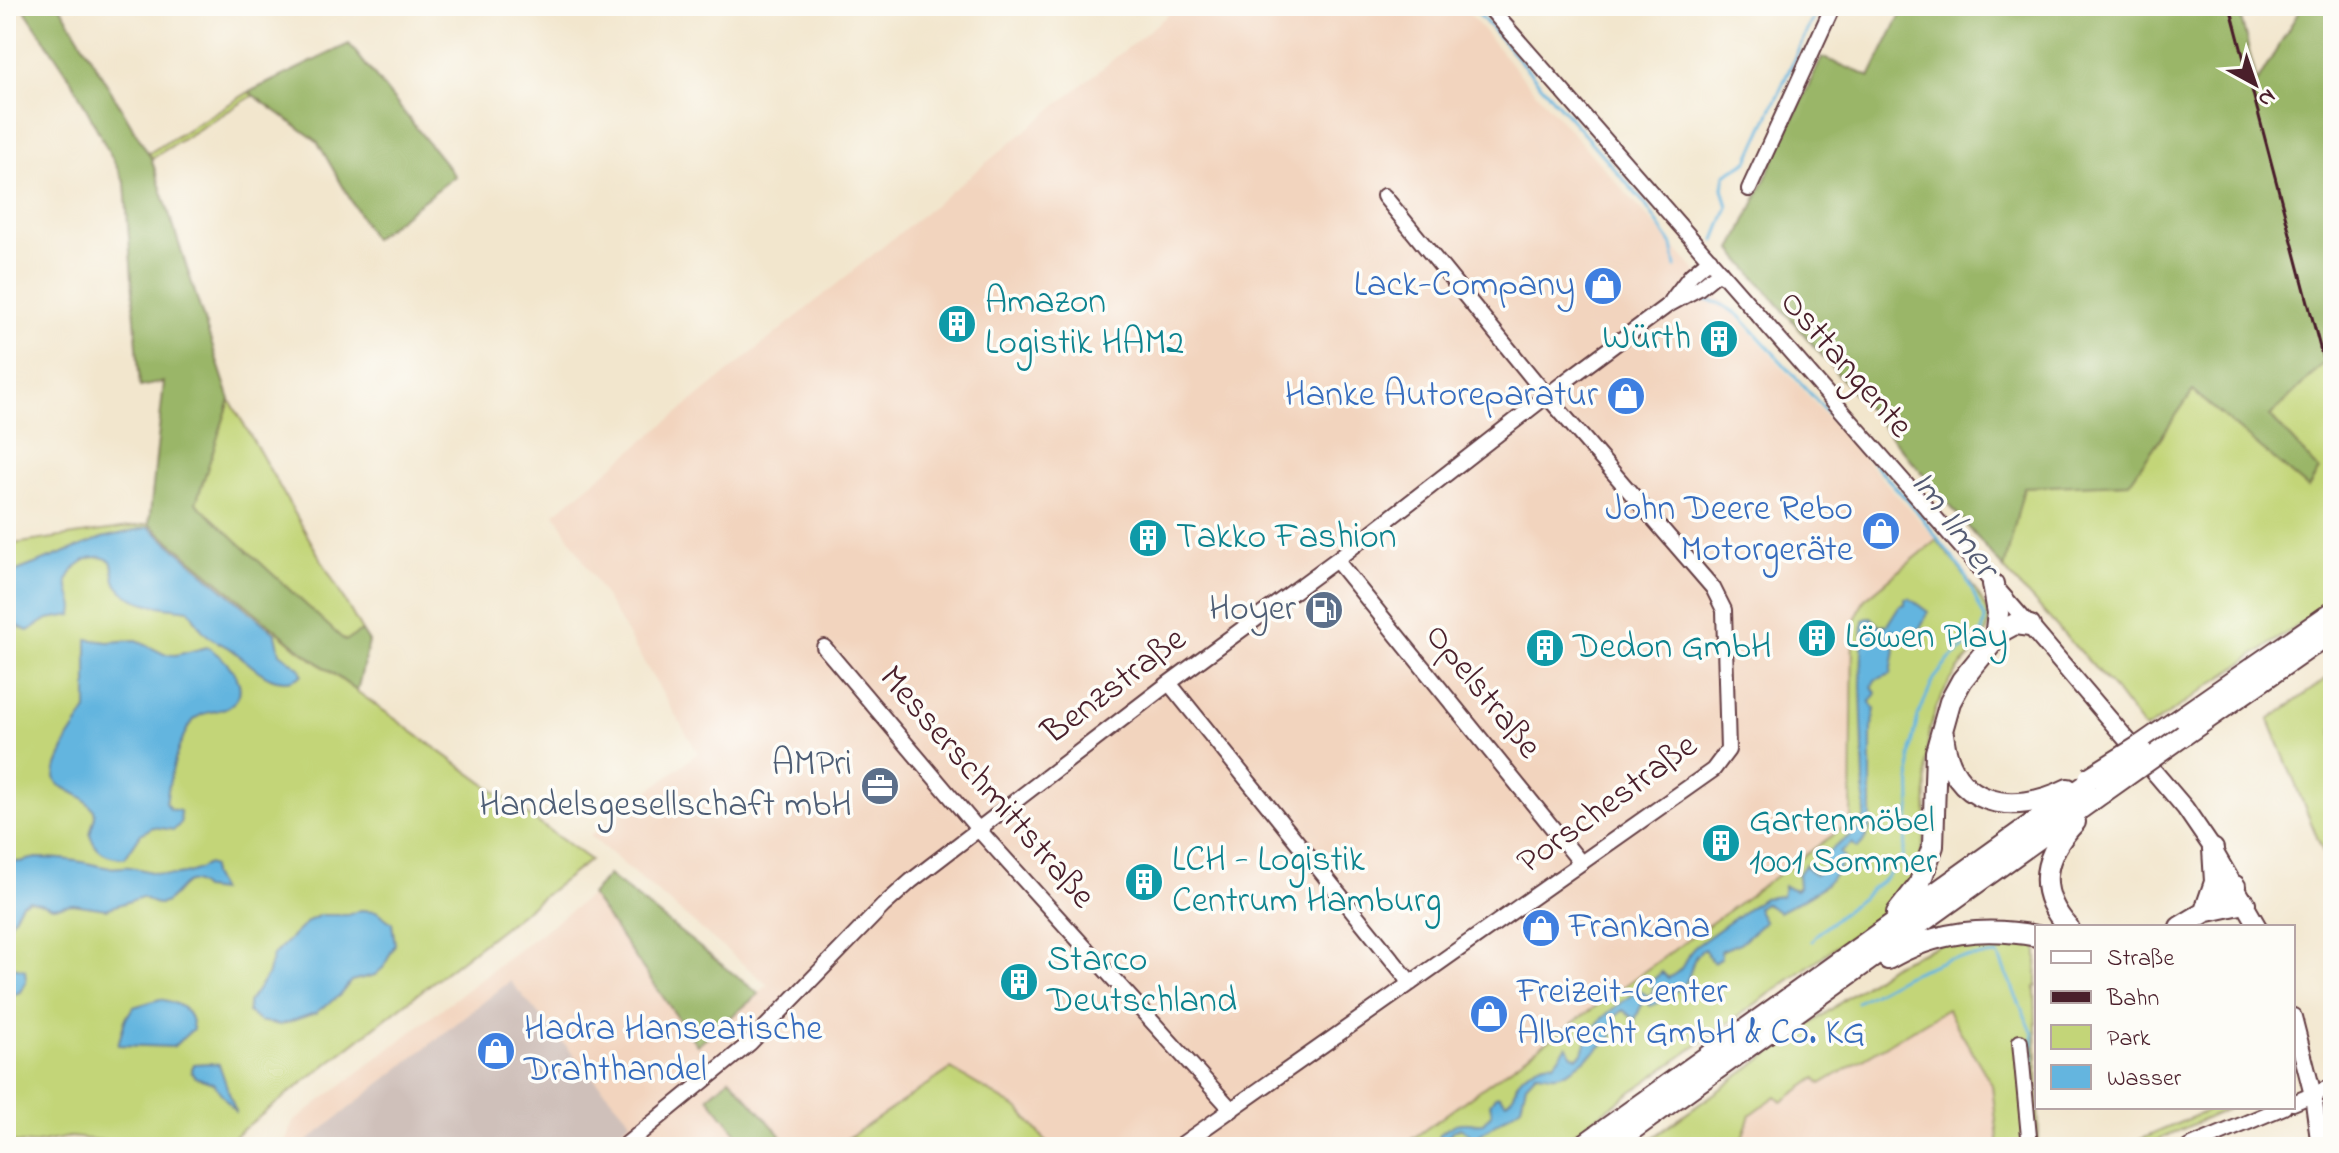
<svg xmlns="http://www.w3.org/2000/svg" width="2339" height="1153" viewBox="0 0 2339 1153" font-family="'Indie Flower',sans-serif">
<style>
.built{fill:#f2d4be}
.industrial{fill:#cfc0ba}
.green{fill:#c3d578;stroke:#867a52;stroke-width:2}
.forest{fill:#9ab668;stroke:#726a4a;stroke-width:2}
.water{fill:#64b5df;stroke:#576a85;stroke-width:2}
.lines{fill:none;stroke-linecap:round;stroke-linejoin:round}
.stream{stroke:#64b5df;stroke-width:3}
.minor-casing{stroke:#633d43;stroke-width:18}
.major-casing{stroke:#633d43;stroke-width:20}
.highway-casing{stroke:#633d43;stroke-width:24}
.minor{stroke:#fff;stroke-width:14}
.major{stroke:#fff;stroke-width:16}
.highway{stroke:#fff;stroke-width:20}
.rail{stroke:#4a1f2b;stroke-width:3}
.highway-bridge-casing{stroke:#633d43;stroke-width:24;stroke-linecap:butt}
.highway-bridge{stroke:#fff;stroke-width:20}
.labels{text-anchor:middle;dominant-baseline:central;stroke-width:7;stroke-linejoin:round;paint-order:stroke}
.shop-label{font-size:36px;fill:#366cbe;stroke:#fdfcf7;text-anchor:end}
.culture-label{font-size:36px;fill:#0d838f;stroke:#fdfcf7;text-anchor:start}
.street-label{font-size:36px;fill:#4a1f2b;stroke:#fdfcf7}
.service-label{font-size:36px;fill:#4e5e75;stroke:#fdfcf7;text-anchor:end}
.water-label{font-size:38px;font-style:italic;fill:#545b73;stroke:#fdfcf7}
</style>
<rect width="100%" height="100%" fill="#fdfcf7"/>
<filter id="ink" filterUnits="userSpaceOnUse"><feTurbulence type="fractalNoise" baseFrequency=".0125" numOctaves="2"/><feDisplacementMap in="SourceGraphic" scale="16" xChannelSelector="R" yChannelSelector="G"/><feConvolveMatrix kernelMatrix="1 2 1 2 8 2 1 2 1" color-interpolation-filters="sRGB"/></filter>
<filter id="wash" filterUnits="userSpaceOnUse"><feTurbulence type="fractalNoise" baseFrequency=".006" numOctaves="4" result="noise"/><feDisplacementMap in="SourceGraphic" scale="32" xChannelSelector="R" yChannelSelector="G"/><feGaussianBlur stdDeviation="1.8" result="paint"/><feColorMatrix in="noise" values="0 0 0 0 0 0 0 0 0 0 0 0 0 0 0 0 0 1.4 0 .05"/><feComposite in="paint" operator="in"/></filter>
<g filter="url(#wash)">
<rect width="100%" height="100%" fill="#f2e6cd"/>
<path class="built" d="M1179,6H1463L1524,79L1937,540L1864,600L1853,624L1851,821L1401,1147H284L293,1122L591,895L697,1044L768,985L590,836L698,753L555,513Z
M1947,1009L1992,1085L1999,1147H1739L1750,1115L1777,1095L1782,1101L1817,1078L1821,1084Z"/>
<path class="industrial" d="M510,981L631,1121L600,1147H300Z"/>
<path class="green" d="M249,92L254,95L152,158L149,153Z
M2327,360L2333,383V601L2145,730L2115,690L2004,569L2024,486L2129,483L2193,391L2307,487L2319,470L2270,416Z
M230,400L362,631L345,642L195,503Z
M149,524L297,648L590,860L224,1144L212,1147H161L70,1137L32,1144L6,1142V545Z
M1937,540C1950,558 1990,602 1989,622C1987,643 1967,657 1956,673C1948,684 1940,698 1935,711C1913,776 1946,833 1902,894C1896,904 1884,911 1875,919L1554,1147H1401L1851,822L1853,624L1864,600Z
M2333,674V876L2269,720Z
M1962,936L2037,940V986L2035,987L2039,1147H1999L1992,1085L1947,1009L1821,1084L1816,1078L1782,1102L1776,1096L1750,1115L1739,1147H1640L1894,964Z
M951,1069L1020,1110L1051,1147H835Z
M2216,1107H2232L2142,1147H2123Z"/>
<path class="forest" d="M22,6H60L151,158L230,400L196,503L345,641L362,631L369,642L357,691L297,647L149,524L164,382L140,387L125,183L71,79Z
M1905,6H2238L2257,83L2302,6H2333V354L2270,416L2319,470L2308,488L2193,391L2129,483L2024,487L2004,569L1732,250L1822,57L1870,77Z
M349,44L455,176L373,239L317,141L249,92Z
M608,875L759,994L697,1045L591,895Z
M730,1078L791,1147H748L708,1097Z"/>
<path class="water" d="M149,527L276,634L280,653L300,668L302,675C277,693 254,667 235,652C226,645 211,641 203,631C198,625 194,617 189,610C167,607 131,606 117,585C113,579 114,568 111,561C92,550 75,563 67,581L74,607L73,615L48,619L28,631C3,623 6,597 6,575L102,538Z
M1909,598L1928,612L1920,628L1910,638L1892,629L1889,634L1895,649L1891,674L1875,680L1872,687L1876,693L1870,702L1875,709L1871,732V816C1870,828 1868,840 1857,848L1852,843L1840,853L1844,857C1834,887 1804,898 1779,912L1764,903L1757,908L1765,922L1740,943L1720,951L1721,957L1714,963L1704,949C1689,958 1694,971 1685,983C1678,992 1660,1003 1650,1006L1647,1002L1642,1004L1635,1020L1623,1010L1613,1017L1612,1037C1601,1047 1571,1074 1556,1075C1549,1076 1543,1073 1536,1073L1526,1084L1521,1106L1475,1138L1460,1128L1452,1131L1447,1139L1451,1147H1437L1440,1134C1462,1117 1459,1125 1483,1123L1492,1113L1490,1104L1495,1096L1499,1095L1506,1102C1520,1091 1512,1090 1519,1080C1527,1070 1544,1060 1554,1063L1567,1046L1572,1055L1577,1057L1583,1053C1590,1022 1613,1008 1639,990L1648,996L1653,992L1652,981L1662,972L1668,978C1690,967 1681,958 1696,946L1763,898L1782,896L1784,886L1796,890L1799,887L1798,875L1805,865L1814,875L1825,870L1824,855L1860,828L1865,816L1861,685L1863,620L1871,617L1879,625H1887L1899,606L1905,604V599Z
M87,639L108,642L136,640L164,654L176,655L207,647C225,657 256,689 229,706C217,714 205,709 194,720C178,737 169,781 166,803L170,809L180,811L181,823L174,830L153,827L141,834L125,858C107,858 95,852 90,834L95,816L94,810L83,798L59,785L55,778L56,768L68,739L87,710Z
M36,858C64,858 79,861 105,867C113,869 121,866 130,867C163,874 175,883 208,864L212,867V875L220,891L203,889C184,867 177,901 161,904C154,905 148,900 142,897L106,909L73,904L53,907L29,900L22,903L6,931V860L19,862Z
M360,910L376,911L392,923L395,944L384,967L375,975L351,981L340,995L315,1013L280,1025L259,1021L248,1012V1003L267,976L273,955L308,921L320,915H348Z
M6,965L25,970L26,981L20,992L6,998Z
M160,999C178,1003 192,1008 193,1029L173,1047L118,1045L125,1020L133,1007Z
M209,1063L219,1064L236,1113L213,1083L195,1077L191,1072L194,1064Z"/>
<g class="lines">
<path class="stream" d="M1472,6L1645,204L1672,245L1676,267
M1715,240L1728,207L1723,188L1725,175L1748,161L1818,6
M1702,299L1719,303L1739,315L1917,511L1964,573L1985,619L1982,633L1950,659L1934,679L1918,716L1910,755L1911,806L1903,856L1887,877L1816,935L1812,941
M1857,1002L1905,976L1948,959L1998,955L2033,1034L2032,1097"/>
</g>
</g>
<g filter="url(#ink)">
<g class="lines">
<defs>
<path id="minor" d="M1488,6L2030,626
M1749,189L1833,6
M1672,300L1691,275L1710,259
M1336,560L1581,863
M824,647L978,829L1232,1110
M1169,683L1411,983
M2020,1042L2030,1147
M2293,1103L2333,1086
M623,1147L750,1043L883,906L911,881L1169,683L1336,560L1571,377L1668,305L1699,288L1720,271
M1178,1147L1713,770L1728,750L1724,610L1713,588L1547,396L1384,196
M2189,1147L2284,1107"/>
<path id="major" d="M2030,626L2185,808L2213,849L2258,927
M2293,1017L2313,1095L2320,1147"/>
<path id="highway" d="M1993,584L1998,613L1995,638
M1943,734C1950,806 2012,817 2068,789
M2184,735L2333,631
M2140,746L2333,612
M2206,908L2215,882L2213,849
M2208,911L2245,903
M1897,913L1919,885L1933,846L1936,752L1950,702L1962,680L2002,631L2015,624L2030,626
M2068,927C2035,890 2043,856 2075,822
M2180,927L2205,912L2235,886
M1888,959C1935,931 1984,926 2037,936
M1581,1147L2092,781
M1608,1147L2102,793"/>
</defs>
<use href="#minor" class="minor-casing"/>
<use href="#major" class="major-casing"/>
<use href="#highway" class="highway-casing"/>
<use href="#minor" class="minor"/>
<use href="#major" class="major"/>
<use href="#highway" class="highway"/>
<path class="rail" d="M2230,6L2333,397"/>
<defs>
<path id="highway-bridge" d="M2089,778L2140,746
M2102,793L2184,735"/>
</defs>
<use href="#highway-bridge" class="highway-bridge-casing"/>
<use href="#highway-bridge" class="highway-bridge"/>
</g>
</g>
<defs>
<symbol id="shop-disc" viewBox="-11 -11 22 22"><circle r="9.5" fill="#3f7fe0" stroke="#fdfcf7"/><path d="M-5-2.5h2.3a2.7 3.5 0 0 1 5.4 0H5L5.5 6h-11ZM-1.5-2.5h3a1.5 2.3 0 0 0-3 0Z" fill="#fff"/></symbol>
<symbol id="building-disc" viewBox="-11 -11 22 22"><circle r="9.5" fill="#0f9aa8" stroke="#fdfcf7"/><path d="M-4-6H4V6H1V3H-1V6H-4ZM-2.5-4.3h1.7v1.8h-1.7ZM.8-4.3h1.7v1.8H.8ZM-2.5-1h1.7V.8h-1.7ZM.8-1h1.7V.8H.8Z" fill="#fff"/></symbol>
<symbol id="fuel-disc" viewBox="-11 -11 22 22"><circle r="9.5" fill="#5c6f8a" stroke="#fdfcf7"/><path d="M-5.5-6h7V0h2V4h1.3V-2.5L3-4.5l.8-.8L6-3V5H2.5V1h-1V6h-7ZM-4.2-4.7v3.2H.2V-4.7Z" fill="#fff"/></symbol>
<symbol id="office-disc" viewBox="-11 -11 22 22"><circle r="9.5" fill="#5c6f8a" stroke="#fdfcf7"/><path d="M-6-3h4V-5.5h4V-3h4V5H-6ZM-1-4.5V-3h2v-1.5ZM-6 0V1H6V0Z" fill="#fff"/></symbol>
</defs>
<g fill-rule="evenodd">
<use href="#shop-disc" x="1581" y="264" width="44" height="44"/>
<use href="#building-disc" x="935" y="302" width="44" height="44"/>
<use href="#building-disc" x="1697" y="317" width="44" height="44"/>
<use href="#shop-disc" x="1604" y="374" width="44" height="44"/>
<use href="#shop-disc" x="1859" y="509" width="44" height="44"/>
<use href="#building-disc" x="1126" y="516" width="44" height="44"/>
<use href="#fuel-disc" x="1302" y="588" width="44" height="44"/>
<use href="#building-disc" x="1795" y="616" width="44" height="44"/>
<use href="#building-disc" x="1523" y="626" width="44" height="44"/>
<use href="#office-disc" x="858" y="764" width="44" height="44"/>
<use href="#building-disc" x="1699" y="821" width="44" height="44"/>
<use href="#building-disc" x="1122" y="860" width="44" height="44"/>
<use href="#shop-disc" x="1519" y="906" width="44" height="44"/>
<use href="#building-disc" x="997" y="960" width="44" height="44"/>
<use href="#shop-disc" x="1467" y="992" width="44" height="44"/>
<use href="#shop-disc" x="474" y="1029" width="44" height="44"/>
</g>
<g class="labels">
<g class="shop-label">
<text x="1575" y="286">Lack-Company</text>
<text x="1598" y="396">Hanke Autoreparatur</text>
<text x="1853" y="510">John Deere Rebo<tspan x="1853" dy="41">Motorgeräte</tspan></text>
<text x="1569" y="928" text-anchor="start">Frankana</text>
<text x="1517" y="993" text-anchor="start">Freizeit-Center<tspan x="1517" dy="41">Albrecht GmbH &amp; Co. KG</tspan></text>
<text x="524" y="1030" text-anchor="start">Hadra Hanseatische<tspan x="524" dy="41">Drahthandel</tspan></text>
</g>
<g class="culture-label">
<text x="985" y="303">Amazon<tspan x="985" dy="41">Logistik HAM2</tspan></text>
<text x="1691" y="339" text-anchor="end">Würth</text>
<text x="1176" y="538">Takko Fashion</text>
<text x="1845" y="638">Löwen Play</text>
<text x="1573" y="648">Dedon GmbH</text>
<text x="1749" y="822">Gartenmöbel<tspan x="1749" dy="41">1001 Sommer</tspan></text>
<text x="1172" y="861">LCH - Logistik<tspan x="1172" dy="41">Centrum Hamburg</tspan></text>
<text x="1047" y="961">Starco<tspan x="1047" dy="41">Deutschland</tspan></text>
</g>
<g class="street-label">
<text transform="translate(1845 365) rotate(49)">Osttangente</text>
<text transform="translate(1115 687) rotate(-37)">Benzstraße</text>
<text transform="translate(1482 692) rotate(51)">Opelstraße</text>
<text transform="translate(986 788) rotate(49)">Messerschmittstraße</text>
<text transform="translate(1608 805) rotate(-36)">Porschestraße</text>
</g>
<g class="service-label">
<text x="1296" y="610">Hoyer</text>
<text x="852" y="765">AMPri<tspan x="852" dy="41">Handelsgesellschaft mbH</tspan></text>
</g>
<g class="water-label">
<text transform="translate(1953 525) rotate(54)">Im Ilmer</text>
</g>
</g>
<rect width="2339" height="1153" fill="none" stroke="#fdfcf7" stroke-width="32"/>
<rect x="2035" y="925" width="260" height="184" fill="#fdfcf7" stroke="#b5a4a5" stroke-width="2"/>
<rect x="2051" y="951" width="40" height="12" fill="#ffffff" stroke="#b5a4a5" stroke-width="2"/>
<text x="2107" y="965" font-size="24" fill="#4a1f2b">Straße</text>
<rect x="2051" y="991" width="40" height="12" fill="#4a1f2b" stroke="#b5a4a5" stroke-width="2"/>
<text x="2107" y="1005" font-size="24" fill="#4a1f2b">Bahn</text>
<rect x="2051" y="1025" width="40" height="24" fill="#c3d578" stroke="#b5a4a5" stroke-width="2"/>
<text x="2107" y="1045" font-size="24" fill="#4a1f2b">Park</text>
<rect x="2051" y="1065" width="40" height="24" fill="#64b5df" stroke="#b5a4a5" stroke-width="2"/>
<text x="2107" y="1085" font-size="24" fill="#4a1f2b">Wasser</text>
<g transform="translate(2255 84) rotate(140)" stroke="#fdfcf7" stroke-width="6" paint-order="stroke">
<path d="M0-6L14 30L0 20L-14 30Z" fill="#4a1f2b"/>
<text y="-12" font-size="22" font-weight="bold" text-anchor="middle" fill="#4a1f2b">N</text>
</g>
</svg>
